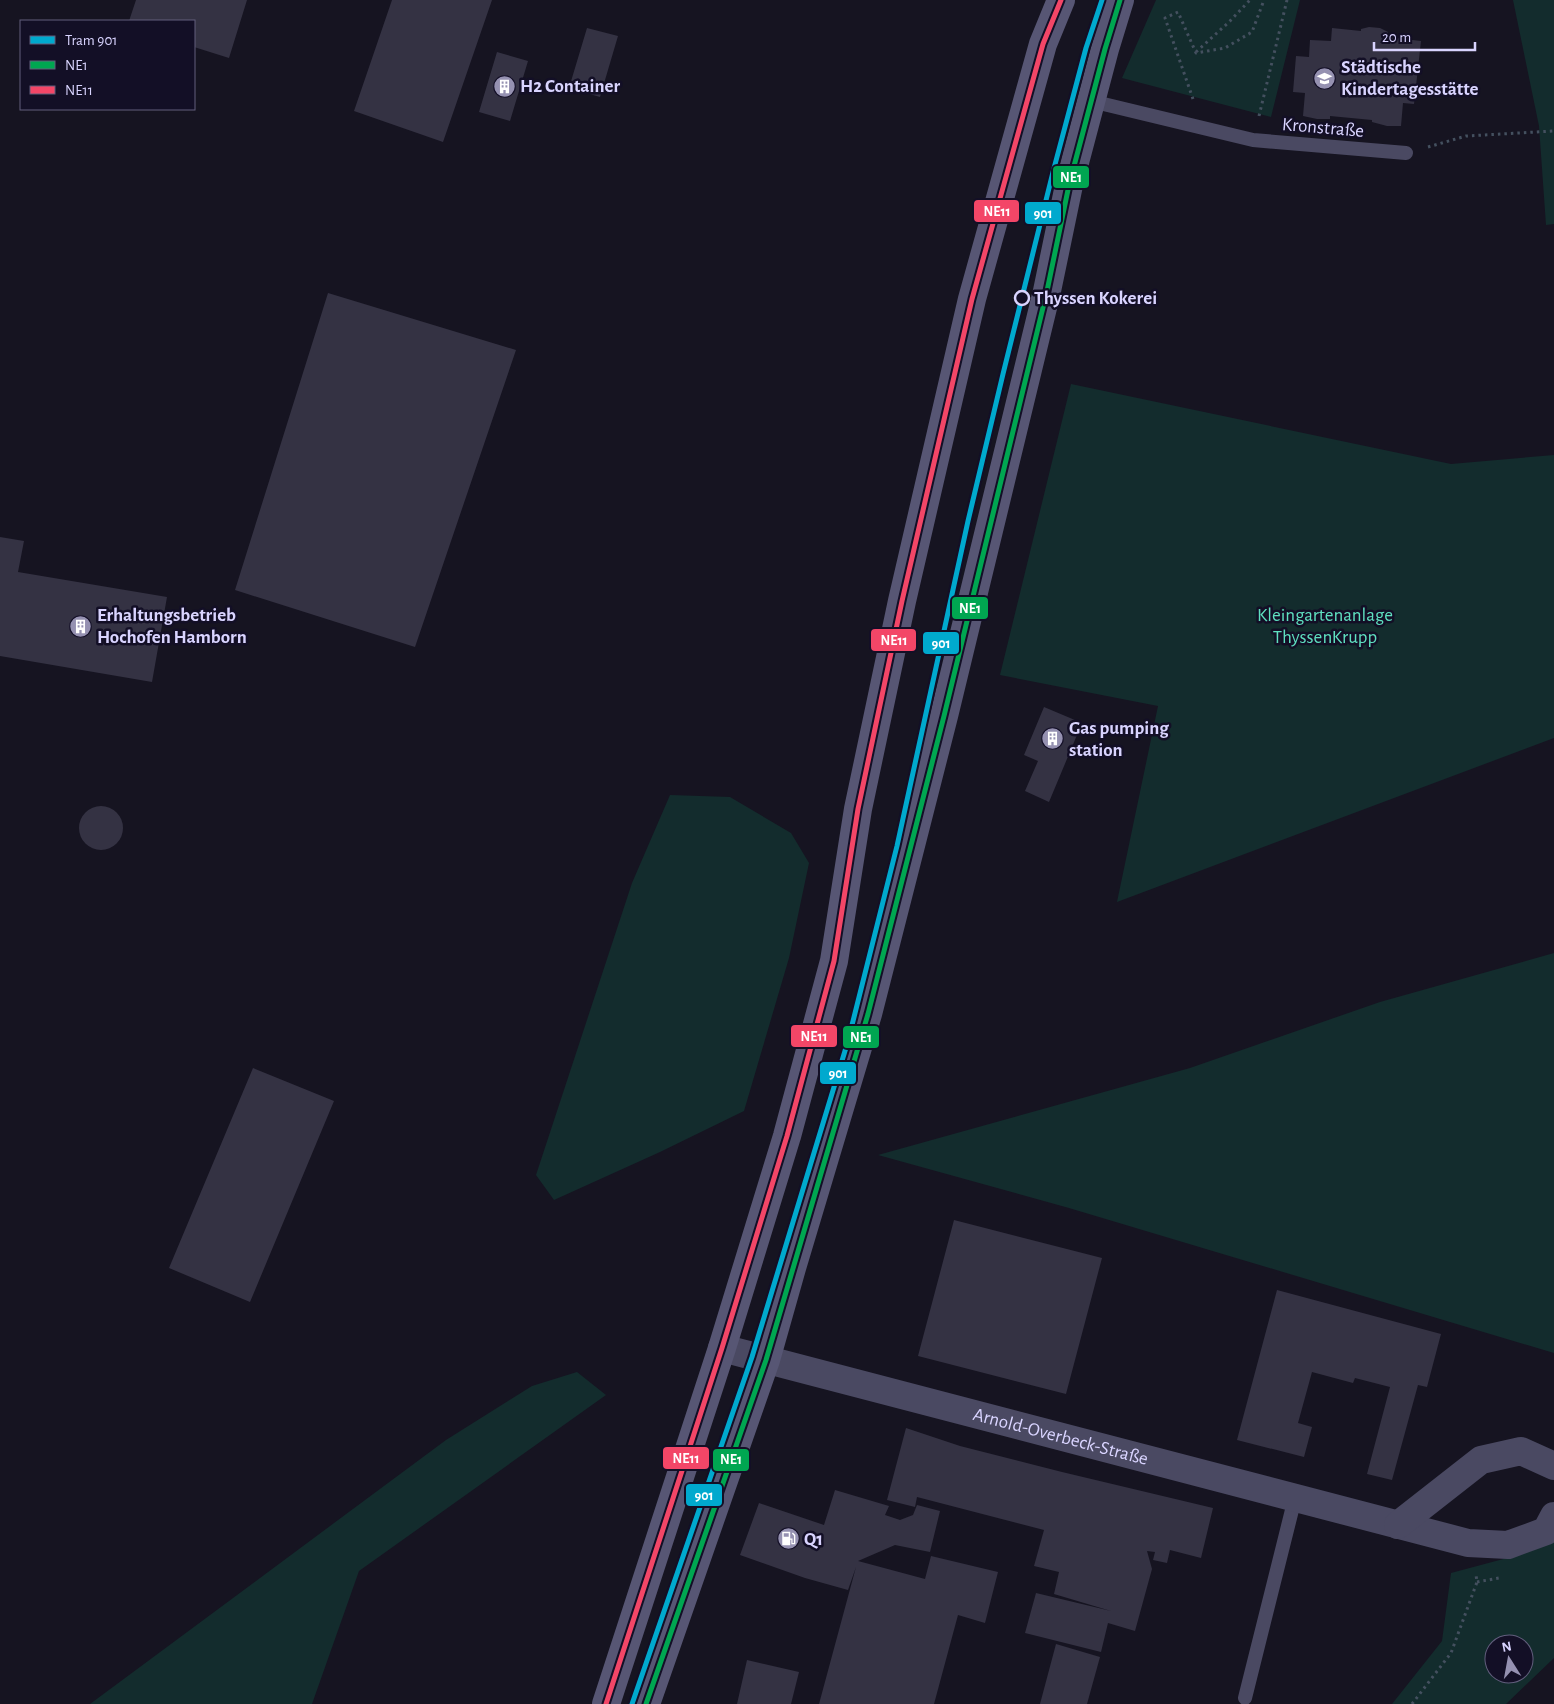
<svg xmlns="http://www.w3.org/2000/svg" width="1554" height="1704" viewBox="0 0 1554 1704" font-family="'Alegreya Sans',sans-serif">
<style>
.green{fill:#132c2d;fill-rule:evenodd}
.building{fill:#343243}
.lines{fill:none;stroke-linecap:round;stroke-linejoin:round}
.path{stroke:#44505f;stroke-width:3;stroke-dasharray:2.5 4;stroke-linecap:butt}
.lane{stroke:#4a4962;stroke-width:14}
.street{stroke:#4a4962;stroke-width:28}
.secondary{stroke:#575674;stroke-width:28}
.bus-1-casing{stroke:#130f26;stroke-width:9}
.bus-2-casing{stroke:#130f26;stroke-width:9}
.bus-1{stroke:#00a651;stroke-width:5}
.bus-2{stroke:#f34667;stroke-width:5}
.tram-1-casing{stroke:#130f26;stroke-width:9}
.tram-1{stroke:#00a9ce;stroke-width:5}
.stop-dot{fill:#130f26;stroke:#d9d4ff;stroke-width:2.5}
.labels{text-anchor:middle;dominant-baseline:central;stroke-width:5;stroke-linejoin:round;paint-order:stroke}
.poi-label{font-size:19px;font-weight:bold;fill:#d9d4ff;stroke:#130f26;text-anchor:start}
.street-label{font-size:19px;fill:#d9d4ff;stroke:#130f26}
.stop-label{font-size:19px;font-weight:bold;fill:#d9d4ff;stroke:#130f26;text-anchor:start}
.park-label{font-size:19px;fill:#5fe0c0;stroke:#130f26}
.line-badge{stroke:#130f26;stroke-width:2}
.badge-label{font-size:14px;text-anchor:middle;font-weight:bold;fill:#fff}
</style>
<rect width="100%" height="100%" fill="#161421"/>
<path class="green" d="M1156,0H1300L1271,117L1122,78Z
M1513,0H1554V224L1546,225L1539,126Z
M1071,384L1451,464L1554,455V738L1117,902L1158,706L1000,675Z
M670,795L730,797L791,833L809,863L789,958L744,1111L660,1152L554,1200L536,1175L632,883Z
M1554,953V1353L1069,1208L878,1155L1190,1068L1380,1002Z
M577,1372L606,1395L359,1571L312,1704H90L446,1440L532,1386Z
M1554,1538V1658L1506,1704H1392L1442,1641L1451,1573L1522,1554ZM1494,1644H1524V1674H1494Z"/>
<path class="building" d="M136,0H247L229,58L194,47V21H129Z
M392,0H492L443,142L354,111Z
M1369,27L1380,28L1388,32L1387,37L1421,41L1414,104L1403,103L1401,126H1387L1372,122V120L1330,116V119H1317L1303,116L1305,93L1293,92L1296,56L1309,57L1310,40L1331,41L1332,28L1361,31V29Z
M587,28L618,36L600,97L569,88Z
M497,52L528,61L510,121L479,112Z
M328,293L516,350L415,647L235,590Z
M0,537L24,541L18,572L167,597L152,682L0,656Z
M1044,707L1082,723L1049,802L1025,791L1038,761L1024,755Z
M79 828a22 22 0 1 1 44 0a22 22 0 1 1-44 0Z
M253,1068L334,1101L250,1302L169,1268Z
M954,1220L1102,1258L1066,1394L918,1356Z
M1277,1290L1441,1334L1427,1387L1418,1385L1392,1480L1367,1474L1390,1387L1355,1378L1353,1383L1312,1372L1298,1423L1312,1427L1304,1457L1237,1440Z
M906,1428L960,1446L1062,1472L1213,1508L1201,1558L1170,1550L1167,1563L1153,1560L1155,1552L1147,1551L1152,1569L1135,1631L1108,1623L1101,1652L1025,1633L1036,1593L1111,1611L1054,1594L1059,1572L1034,1566L1044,1530L917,1497L915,1507L887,1500Z
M835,1490L889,1506L885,1515L900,1520L913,1515L917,1505L940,1511L930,1552L895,1545L858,1561L925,1579L931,1556L998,1572L985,1623L958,1615L934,1704H819L856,1567L848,1590L805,1578L740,1555L759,1503L824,1525Z
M1056,1644L1100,1657L1087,1704H1040Z
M747,1660L799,1672L791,1704H737Z"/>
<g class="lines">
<path class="path" d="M1196,52L1229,22L1250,0
M1193,99L1165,18L1178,12L1196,53L1225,48L1252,32L1264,0
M1259,116L1287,0
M1428,147L1466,136L1554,131
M1477,1582L1499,1578
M1412,1704L1451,1653L1477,1582L1476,1575"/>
<path class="lane" d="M1091,101L1253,140L1406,153
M1245,1698L1295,1498"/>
<g class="street">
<path id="s1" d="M722,1348L1468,1543L1508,1545L1546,1531L1554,1516"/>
<path d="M1398,1525L1481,1460L1521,1451L1554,1466"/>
</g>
<path class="secondary" d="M606,1704L722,1348L787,1136L834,961L858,809L902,601L972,299L1043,44L1061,0
M646,1704L766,1360L792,1268L868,1014L944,716L1047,291L1069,185L1105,49L1120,0"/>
<defs>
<path id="bus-1" d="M646,1704L766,1360L868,1014L944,716L1047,291L1069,185L1105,49L1120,0"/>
<path id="bus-2" d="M606,1704L722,1348L787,1136L834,961L858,809L902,601L972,299L1043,44L1061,0"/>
</defs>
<use href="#bus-1" class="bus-1-casing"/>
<use href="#bus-2" class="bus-2-casing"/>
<use href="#bus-1" class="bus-1"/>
<use href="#bus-2" class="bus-2"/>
<defs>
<path id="tram-1" d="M632,1704L752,1357L848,1041L897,846L968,521L1003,374L1053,172L1086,48L1102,0"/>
</defs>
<use href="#tram-1" class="tram-1-casing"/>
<use href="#tram-1" class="tram-1"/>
</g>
<defs>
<symbol id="school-disc" viewBox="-11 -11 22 22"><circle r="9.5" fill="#9591b1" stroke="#130f26"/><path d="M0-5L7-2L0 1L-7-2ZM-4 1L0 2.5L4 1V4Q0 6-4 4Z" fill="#fff"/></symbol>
<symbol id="building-disc" viewBox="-11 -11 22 22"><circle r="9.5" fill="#9591b1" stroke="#130f26"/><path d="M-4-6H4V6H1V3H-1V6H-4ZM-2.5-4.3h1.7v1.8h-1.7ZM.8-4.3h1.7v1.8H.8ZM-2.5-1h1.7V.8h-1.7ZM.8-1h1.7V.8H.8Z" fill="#fff"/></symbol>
<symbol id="fuel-disc" viewBox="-11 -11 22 22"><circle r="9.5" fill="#9591b1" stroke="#130f26"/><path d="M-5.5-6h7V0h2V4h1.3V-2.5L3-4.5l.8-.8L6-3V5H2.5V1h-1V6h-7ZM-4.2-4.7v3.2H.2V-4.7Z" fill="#fff"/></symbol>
</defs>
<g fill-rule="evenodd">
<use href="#school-disc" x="1312" y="66" width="25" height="25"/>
<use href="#building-disc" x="492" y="74" width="25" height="25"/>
<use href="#building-disc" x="68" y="614" width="25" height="25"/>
<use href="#building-disc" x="1040" y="726" width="25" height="25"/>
<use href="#fuel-disc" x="776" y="1526" width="25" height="25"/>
</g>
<circle class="stop-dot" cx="1022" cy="298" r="7"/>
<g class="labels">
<g class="poi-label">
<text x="1341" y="67">Städtische<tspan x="1341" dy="22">Kindertagesstätte</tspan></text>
<text x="520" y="86">H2 Container</text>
<text x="97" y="615">Erhaltungsbetrieb<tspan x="97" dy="22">Hochofen Hamborn</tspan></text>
<text x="1069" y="728">Gas pumping<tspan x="1069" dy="22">station</tspan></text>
<text x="804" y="1539">Q1</text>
</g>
<g class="street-label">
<text transform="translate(1323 128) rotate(5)">Kronstraße</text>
<text stroke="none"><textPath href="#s1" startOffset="350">Arnold-Overbeck-Straße</textPath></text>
</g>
<g class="stop-label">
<text x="1034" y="298">Thyssen Kokerei</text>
</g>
<g class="park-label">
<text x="1325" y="615">Kleingartenanlage<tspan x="1325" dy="22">ThyssenKrupp</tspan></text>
</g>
</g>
<g class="line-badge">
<rect x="1052" y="165" width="38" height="24" rx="5" fill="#00a651"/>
<rect x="973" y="199" width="47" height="24" rx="5" fill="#f34667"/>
<rect x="1024" y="201" width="38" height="24" rx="5" fill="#00a9ce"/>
<rect x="951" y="596" width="38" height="24" rx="5" fill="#00a651"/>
<rect x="870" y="628" width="47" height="24" rx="5" fill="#f34667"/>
<rect x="922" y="631" width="38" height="24" rx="5" fill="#00a9ce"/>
<rect x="790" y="1024" width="48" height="24" rx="5" fill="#f34667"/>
<rect x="842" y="1025" width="38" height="24" rx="5" fill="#00a651"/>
<rect x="819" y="1061" width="38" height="24" rx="5" fill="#00a9ce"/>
<rect x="662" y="1446" width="48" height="24" rx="5" fill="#f34667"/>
<rect x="712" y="1448" width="38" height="24" rx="5" fill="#00a651"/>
<rect x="685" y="1483" width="38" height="24" rx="5" fill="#00a9ce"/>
</g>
<g class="badge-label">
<text x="1071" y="182">NE1</text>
<text x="997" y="216">NE11</text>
<text x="1043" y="218">901</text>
<text x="970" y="613">NE1</text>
<text x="894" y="645">NE11</text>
<text x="941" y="648">901</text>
<text x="814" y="1041">NE11</text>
<text x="861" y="1042">NE1</text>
<text x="838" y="1078">901</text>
<text x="686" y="1463">NE11</text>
<text x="731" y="1464">NE1</text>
<text x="704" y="1500">901</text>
</g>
<rect x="20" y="20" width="175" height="90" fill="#130f26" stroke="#625e7d"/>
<rect x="30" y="36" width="25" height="8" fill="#00a9ce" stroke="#625e7d"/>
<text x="65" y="45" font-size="15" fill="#d9d4ff">Tram 901</text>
<rect x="30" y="61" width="25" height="8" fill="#00a651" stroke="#625e7d"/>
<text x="65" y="70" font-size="15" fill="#d9d4ff">NE1</text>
<rect x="30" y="86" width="25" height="8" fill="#f34667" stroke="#625e7d"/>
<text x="65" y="95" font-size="15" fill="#d9d4ff">NE11</text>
<g transform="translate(1509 1659) rotate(349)"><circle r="24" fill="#130f26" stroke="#625e7d"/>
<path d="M0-4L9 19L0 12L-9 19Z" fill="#9591b1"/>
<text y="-8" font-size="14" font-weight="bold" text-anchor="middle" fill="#d9d4ff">N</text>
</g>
<path d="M1374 42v8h101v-8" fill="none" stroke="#d9d4ff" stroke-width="2.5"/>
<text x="1382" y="42" font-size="15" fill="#d9d4ff" stroke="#130f26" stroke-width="4" paint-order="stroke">20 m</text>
</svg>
